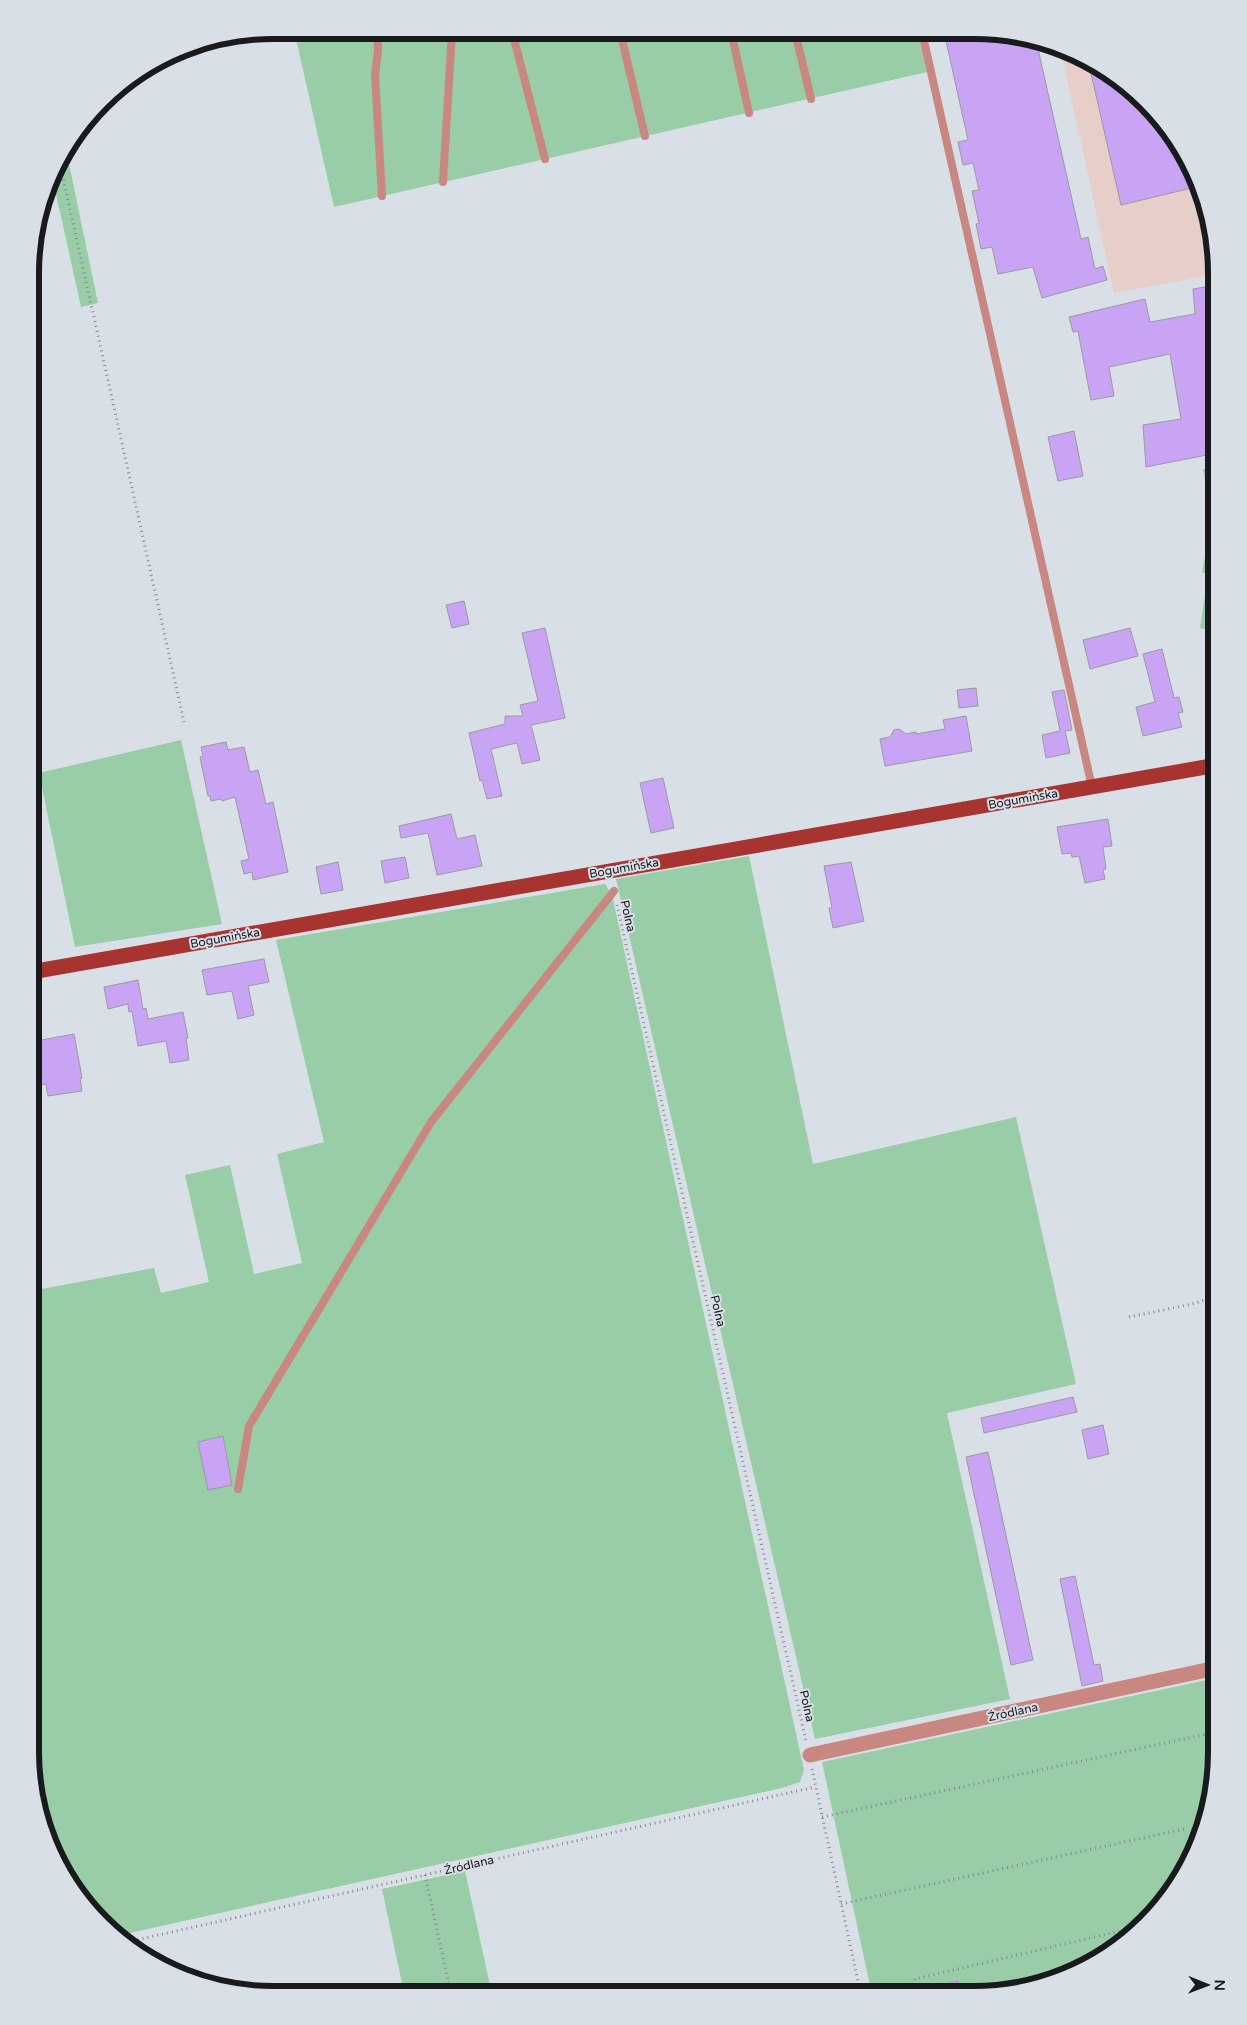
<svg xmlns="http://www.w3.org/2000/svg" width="1247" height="2025" viewBox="0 0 1247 2025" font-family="'Varela Round',sans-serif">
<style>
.commercial{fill:#e7cec8}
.green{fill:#98cda8}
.building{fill:#c9a4f5;stroke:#9c99a1}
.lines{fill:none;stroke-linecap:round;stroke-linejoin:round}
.path{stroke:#85898f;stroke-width:3;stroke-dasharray:1 4;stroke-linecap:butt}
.lane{stroke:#c88781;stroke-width:8}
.street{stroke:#c88781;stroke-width:15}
.primary{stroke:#a83431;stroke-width:15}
.labels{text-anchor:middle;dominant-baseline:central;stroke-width:4;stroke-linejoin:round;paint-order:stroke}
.street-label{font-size:12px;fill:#181a1d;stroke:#d9dfe7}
.rim{fill:none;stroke:#181a1d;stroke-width:6}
</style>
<rect width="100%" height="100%" fill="#d9dfe7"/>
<path class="commercial" d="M1060,47L1067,49L1122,80L1199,180L1217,274L1114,293Z"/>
<path class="green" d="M294,30L918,32L927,72L334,207Z
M64,154H67L98,303L81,307L52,176L55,165Z
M1217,468V626L1216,631L1200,628L1208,575L1202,572L1212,519L1203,469Z
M181,740L222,924L75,947L39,773Z
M749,856L813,1164L1016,1117L1076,1384L947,1413L1010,1699L815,1739L616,879Z
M605,884L612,895L804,1770L800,1782L782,1788L116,1936L80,1900L48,1845L30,1752L31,1291L154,1268L161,1293L209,1282L185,1175L230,1165L254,1274L302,1263L277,1154L324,1142L276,940Z
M1216,1678V1769L1204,1831L1167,1900L1122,1945L1067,1977L975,1995H872L822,1762Z
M465,1871L492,1994L404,1993L382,1889Z"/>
<path class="building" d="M944,32H1006L1036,40L1081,239L1088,237L1095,269L1103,266L1107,280L1042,298L1033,267L998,274L992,247L981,249L976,224L979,223L972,191L979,190L973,163L963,165L958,142L968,140Z
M1088,60L1122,80L1167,125L1199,180L1200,186L1121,205Z
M1217,285V356L1208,358L1215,394L1209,395L1217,453L1146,467L1143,425L1181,419L1170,354L1109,367L1114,396L1091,400L1078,331L1073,332L1069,317L1145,299L1150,322L1195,314L1193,289Z
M1074,431L1083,476L1058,481L1048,437Z
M464,601L469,624L452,628L446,605Z
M545,628L565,718L531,725L540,760L522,764L517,743L491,749L502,796L487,799L482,780L480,781L469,733L505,724V716H523L520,705L538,701L522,633Z
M1130,628L1138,656L1090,669L1083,640Z
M1162,649L1174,698L1179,697L1183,712L1178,713L1182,727L1143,736L1136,707L1155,702L1143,654Z
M976,688L978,706L959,708L957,690Z
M1064,690L1072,730L1065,731L1070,753L1046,758L1042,735L1060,731L1052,692Z
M966,716L972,751L885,766L880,739L890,737L894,730L899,729L906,734L916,732V734L945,729L943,720Z
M226,742L228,750L244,747L250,772L258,770L266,804L273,802L288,872L253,880L252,872L244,874L241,861L249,859L235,797L222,801L221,799L211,801L210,796H208L200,757L203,756L201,747Z
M663,778L674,828L651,833L640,783Z
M451,814L457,839L475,835L482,866L437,875L428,833L401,838L399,826Z
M1108,819L1112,846L1103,847L1106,869L1103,870L1105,879L1085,883L1079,856L1072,857L1071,853L1062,854L1057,827Z
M405,857L409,878L385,883L381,861Z
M338,862L343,890L321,894L316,867Z
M851,862L864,921L833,928L829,908H832L824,866Z
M264,959L269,982L248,986L254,1015L238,1019L232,991L207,995L202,970Z
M138,980L143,1009L146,1008L148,1019L183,1012L188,1038H186L189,1060L170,1063L166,1041L138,1046L132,1011L129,1012L128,1004L108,1009L104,987Z
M74,1034L82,1078L80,1079L82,1091L48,1096L46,1084L31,1087V1042Z
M1073,1397L1077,1412L984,1433L981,1418Z
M1103,1425L1109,1454L1088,1459L1082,1430Z
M223,1436L232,1485L208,1490L198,1442Z
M988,1452L1033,1660L1011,1665L966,1457Z
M1075,1576L1094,1665L1100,1664L1103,1681L1082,1686L1060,1579Z
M958,1981L961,1995H922L921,1990Z"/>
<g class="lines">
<path class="path" d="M59,160L184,722
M617,905L806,1741
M1129,1317L1192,1304L1217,1296
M812,1769L861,1995
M822,1817L1216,1732
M425,1875L451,1994
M841,1904L1184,1829
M123,1943L815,1787
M917,1995L915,1979L1141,1926"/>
<path class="lane" d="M298,30L299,36
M377,30L378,51L375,75L382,196
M512,31L545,159
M620,31L645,136
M731,31L749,113
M795,32L811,99
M922,32L1092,787
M443,182L452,31
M238,1489L249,1426L431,1122L614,891"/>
<path class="street" d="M810,1755L1216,1668"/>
<path class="primary" d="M31,972L1217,765"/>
</g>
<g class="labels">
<g class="street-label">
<text transform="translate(1023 799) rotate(-10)">Bogumińska</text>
<text transform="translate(624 868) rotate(-10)">Bogumińska</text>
<text transform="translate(628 916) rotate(77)">Polna</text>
<text transform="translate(225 938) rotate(-10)">Bogumińska</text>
<text transform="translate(718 1311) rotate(77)">Polna</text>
<text transform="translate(807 1706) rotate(77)">Polna</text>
<text transform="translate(1013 1712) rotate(-12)">Źródlana</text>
<text transform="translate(469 1865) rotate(-13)">Źródlana</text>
</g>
</g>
<path d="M0 0H1247V2025H0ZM273 39H974A234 234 0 0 1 1208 273V1752A234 234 0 0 1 974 1986H273A234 234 0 0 1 39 1752V273A234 234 0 0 1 273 39Z" fill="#d9dfe7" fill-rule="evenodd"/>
<path class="rim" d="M273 39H974A234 234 0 0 1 1208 273V1752A234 234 0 0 1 974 1986H273A234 234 0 0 1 39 1752V273A234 234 0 0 1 273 39Z"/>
<g transform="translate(1207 1985) rotate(91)" stroke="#d9dfe7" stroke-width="4" paint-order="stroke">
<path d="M0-4L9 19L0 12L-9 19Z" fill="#181a1d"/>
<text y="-8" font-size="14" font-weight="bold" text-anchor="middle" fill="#181a1d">N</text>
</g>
</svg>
